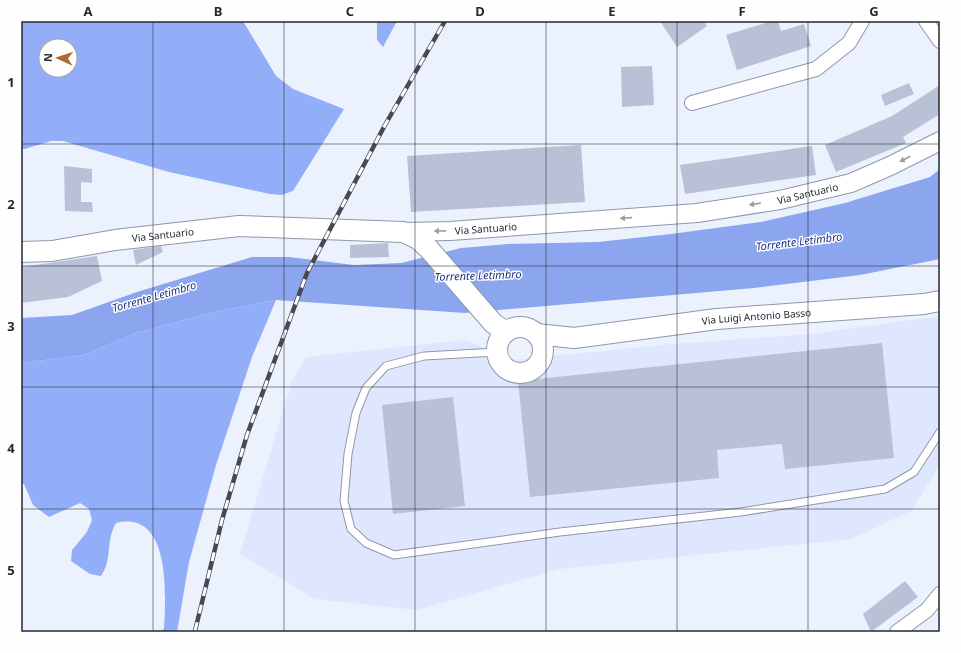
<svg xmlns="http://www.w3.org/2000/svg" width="961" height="653" viewBox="0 0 961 653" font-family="'Noto Sans',sans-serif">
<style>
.built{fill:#dee7fd}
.forest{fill:#93aef8;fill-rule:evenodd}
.water{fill:#8ba6ef}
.building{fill:#b9c1d6}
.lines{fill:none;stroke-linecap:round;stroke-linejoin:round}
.service-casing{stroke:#8f97aa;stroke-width:9}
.minor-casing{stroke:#8f97aa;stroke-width:16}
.tertiary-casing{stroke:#8f97aa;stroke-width:20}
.secondary-casing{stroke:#8f97aa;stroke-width:22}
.service{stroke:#fff;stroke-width:7}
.minor{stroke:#fff;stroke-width:14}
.tertiary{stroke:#fff;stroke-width:18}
.secondary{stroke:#fff;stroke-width:20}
.rail-casing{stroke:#464952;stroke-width:4.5}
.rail{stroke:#fefefe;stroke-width:3;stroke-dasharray:9;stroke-linecap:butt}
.oneway{fill:#9d9ea2}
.grid{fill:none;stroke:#252830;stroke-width:1;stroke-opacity:0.55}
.labels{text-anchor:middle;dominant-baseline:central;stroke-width:3;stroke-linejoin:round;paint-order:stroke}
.street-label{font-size:10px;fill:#252830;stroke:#fefefe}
.water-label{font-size:11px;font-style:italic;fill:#1d2f82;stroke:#fefefe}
.neatline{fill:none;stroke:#252830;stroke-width:1.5}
.grid-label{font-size:13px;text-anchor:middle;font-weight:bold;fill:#252830}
</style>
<rect width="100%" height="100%" fill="#ecf1fe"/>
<path class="built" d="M940,316V465L911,511L851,539L559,569L417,610L315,599L240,554L292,381L306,357L466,340L513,360L673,344L812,334Z"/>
<path class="forest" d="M21,21H243L276,76L293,89L344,109L293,191L281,195L270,194L169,172L63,141H51L21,150ZM46,46H70V70H46Z
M377,21H397L383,47L377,40Z
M276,300L252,357L216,465L189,562L177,632H162L164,628C166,595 171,509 116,523C105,542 113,559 101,576L90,574L71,561L72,550L87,532L92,520L89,509L80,503L49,517L33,505L24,484L21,483V363L84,355L136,333L210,313Z"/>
<path class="water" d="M940,169V259L860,275L754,288L465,313L276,300L210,313L136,333L84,355L21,363V318L72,315L137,292L252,257H289L354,265L401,263L461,248L508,244L598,242L671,234L761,222L845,203L930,177Z"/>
<path class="building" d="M660,21H704L707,26L677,47Z
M772,21H778L781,31L804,24L811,46L737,70L726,35Z
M652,66L654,105L622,107L621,67Z
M909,83L914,94L885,106L881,95Z
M940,85V114L903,137L906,143L836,172L825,145L892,116Z
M581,145L585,202L411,212L407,156Z
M812,146L816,175L685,194L680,165Z
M64,166L92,169V183L81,182V202H92L93,212L65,211Z
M388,243L389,257L350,258V245Z
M161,246L163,252L136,265L133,250Z
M97,256L102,281L68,297L21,303V267Z
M882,343L894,458L785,469L782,444L717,450L719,478L530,497L518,381Z
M453,397L465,506L393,514L382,405Z
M905,581L918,597L871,632L863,614Z"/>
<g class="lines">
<defs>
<path id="service" d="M497,352L424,356L386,366L366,388L356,413L348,454L344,501L351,529L366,543L394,555L560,532L741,512L885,489L914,472L940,432"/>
<path id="minor" d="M926,21L940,41
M692,103L816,69L849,43L862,21
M897,632L927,610L940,594"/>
<g id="tertiary">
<path id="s1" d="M403,232L450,231L697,213L780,200L851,183L890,166L940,141"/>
</g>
<g id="secondary">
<path id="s2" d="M21,252L52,251L115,240L239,226L403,232L418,239L429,249L493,323L506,332"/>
<circle cx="520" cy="350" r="23"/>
<path id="s3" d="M537,334L574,338L717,319L924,304L940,301"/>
</g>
</defs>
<use href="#service" class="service-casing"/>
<use href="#minor" class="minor-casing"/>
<use href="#tertiary" class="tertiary-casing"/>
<use href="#secondary" class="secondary-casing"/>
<use href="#service" class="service"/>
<use href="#minor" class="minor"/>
<use href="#tertiary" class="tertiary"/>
<use href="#secondary" class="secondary"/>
<defs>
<path id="rail" d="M195,631L222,520L247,435L307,273L385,125L445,21"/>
</defs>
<use href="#rail" class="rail-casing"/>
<use href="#rail" class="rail"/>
</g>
<defs><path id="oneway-solid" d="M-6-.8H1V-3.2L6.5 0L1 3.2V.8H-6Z"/></defs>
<g class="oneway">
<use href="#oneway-solid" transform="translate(905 159) rotate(153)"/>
<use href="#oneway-solid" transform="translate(755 204) rotate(171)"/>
<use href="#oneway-solid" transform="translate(626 218) rotate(176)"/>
<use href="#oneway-solid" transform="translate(440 231) rotate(179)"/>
</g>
<path class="grid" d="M153,21V632M284,21V632M415,21V632M546,21V632M677,21V632M808,21V632M21,144H940M21,266H940M21,387H940M21,509H940"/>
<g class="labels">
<g class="street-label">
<text stroke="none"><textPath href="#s1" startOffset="407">Via Santuario</textPath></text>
<text stroke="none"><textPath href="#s1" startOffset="83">Via Santuario</textPath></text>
<text stroke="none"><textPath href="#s2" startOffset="143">Via Santuario</textPath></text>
<text stroke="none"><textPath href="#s3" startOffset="221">Via Luigi Antonio Basso</textPath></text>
</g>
<g class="water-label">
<text transform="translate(799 241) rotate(-7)">Torrente Letimbro</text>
<text transform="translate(478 275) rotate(-2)">Torrente Letimbro</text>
<text transform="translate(154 296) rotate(-16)">Torrente Letimbro</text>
</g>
</g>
<rect width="961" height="653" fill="none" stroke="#fefefe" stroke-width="44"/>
<g transform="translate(58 58) rotate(273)"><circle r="19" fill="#fefefe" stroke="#a7a8ac"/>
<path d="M0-3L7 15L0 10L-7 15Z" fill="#ac6b35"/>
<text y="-6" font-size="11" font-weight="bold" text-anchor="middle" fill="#252830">N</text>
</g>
<rect x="22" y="22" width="917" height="609" class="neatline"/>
<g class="grid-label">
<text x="88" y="16">A</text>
<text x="218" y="16">B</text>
<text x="350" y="16">C</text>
<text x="480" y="16">D</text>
<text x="612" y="16">E</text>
<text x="742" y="16">F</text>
<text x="874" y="16">G</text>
<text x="11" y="87">1</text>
<text x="11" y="209">2</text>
<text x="11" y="331">3</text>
<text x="11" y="453">4</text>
<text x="11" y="575">5</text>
</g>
</svg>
